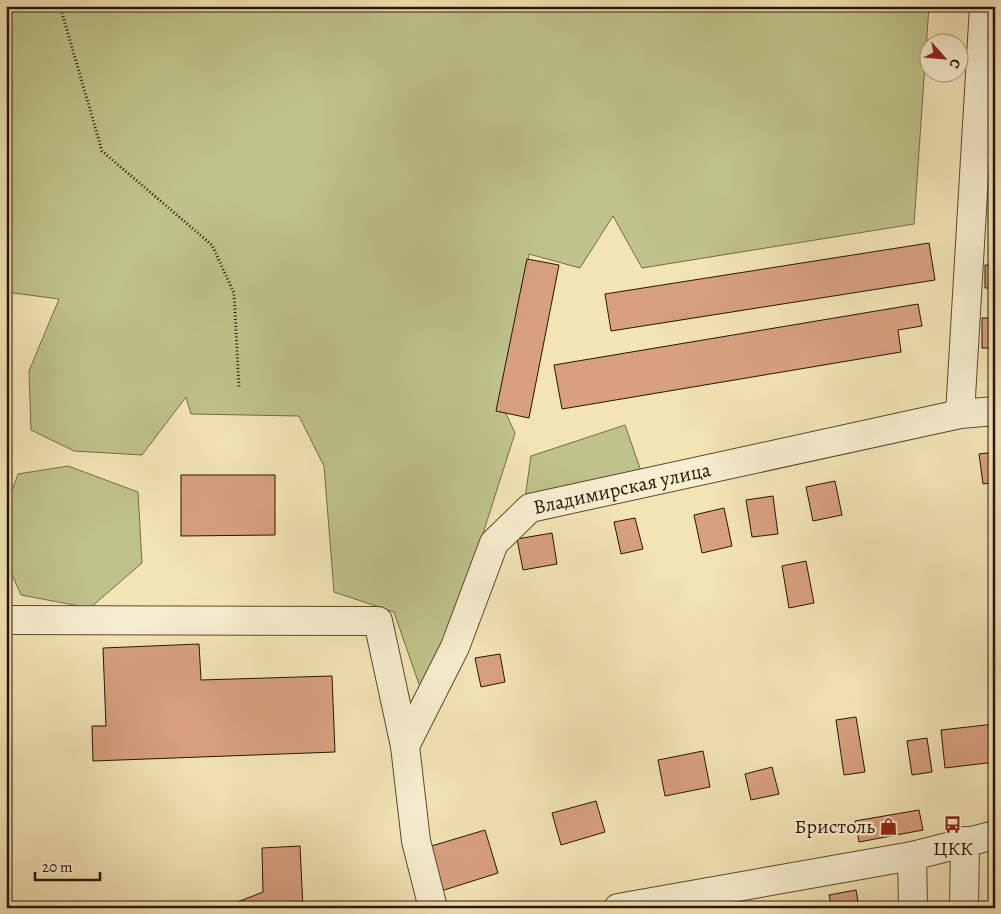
<svg xmlns="http://www.w3.org/2000/svg" width="1001" height="914" viewBox="0 0 1001 914" font-family="Alegreya,serif">
<style>
.green{fill:#bfc28a;stroke:#736c48}
.building{fill:#d8a07f;stroke:#271506}
.lines{fill:none;stroke-linecap:round;stroke-linejoin:round}
.minor-casing{stroke:#5a4932;stroke-width:30}
.path{stroke:#271506;stroke-width:3;stroke-dasharray:1 2.5;stroke-linecap:butt}
.minor{stroke:#f7edcf;stroke-width:28}
.labels{text-anchor:middle;dominant-baseline:central;stroke-width:5;stroke-linejoin:round;paint-order:stroke}
.street-label{font-size:20px;fill:#271506;stroke:#f7edcf}
.poi-label{font-size:20px;fill:#271506;stroke:#f7edcf;text-anchor:end}
</style>
<rect width="100%" height="100%" fill="#f3e4b5"/>
<filter id="stains"><feTurbulence type="fractalNoise" baseFrequency=".004" numOctaves="4"/><feColorMatrix values="0 0 0 0 .2 0 0 0 0 .09 0 0 0 0 .02 0 0 0 .5 -.17"/></filter>
<radialGradient id="worn" r=".72"><stop offset=".6" stop-color="#630" stop-opacity="0"/><stop offset="1" stop-color="#630" stop-opacity=".3"/></radialGradient>
<path class="green" d="M6,6H929L914,224L642,268L613,216L580,268L529,254L500,401L515,433L445,653L421,690L394,612L334,592L324,466L299,416L191,414L186,397L142,455L74,451L31,430L29,371L59,299L6,292Z
M625,425L641,471L525,498L531,456Z
M68,466L138,492L142,563L90,608L21,595L6,561V508L18,474Z"/>
<path class="building" d="M929,243L935,280L611,331L605,294Z
M527,259L559,265L529,418L496,411Z
M985,265H995V288H985Z
M918,304L922,326L898,330L901,352L562,409L554,365Z
M982,318H995V348H982Z
M995,452V482L983,484L979,454Z
M181,475H275V535L181,536Z
M835,481L842,515L813,521L806,487Z
M773,496L778,534L752,537L746,500Z
M724,508L732,546L702,553L694,515Z
M635,518L643,549L621,554L614,522Z
M552,533L557,564L523,570L517,539Z
M806,561L814,603L789,608L782,566Z
M199,644L201,680L332,676L335,752L93,761L92,726H106L103,648Z
M500,654L505,682L481,687L475,658Z
M856,717L865,772L844,775L836,720Z
M995,724V762L945,768L941,730Z
M927,738L932,772L912,775L907,741Z
M703,751L710,787L665,796L658,760Z
M772,767L779,794L751,800L745,774Z
M596,801L605,832L561,845L552,813Z
M919,810L923,830L859,842L855,821Z
M485,830L498,873L441,891L428,847Z
M300,846L303,908H222L263,892L262,848Z
M856,890L859,908H832L829,895Z"/>
<g class="lines">
<defs>
<g id="minor">
<path d="M960,414L984,6"/>
<path d="M6,620L378,621L405,746"/>
<path d="M912,856L913,908"/>
<path id="s1" d="M433,908L416,841L405,746L455,647L494,543L530,508L960,414L995,411"/>
<path d="M618,908L912,856L995,835"/>
<path d="M964,908L965,841"/>
</g>
</defs>
<use href="#minor" class="minor-casing"/>
<path class="path" d="M60,6L102,151L212,245L234,293L239,388"/>
<use href="#minor" class="minor"/>
</g>
<defs>
<symbol id="bus-bare" viewBox="-9 -9 18 18"><path d="M-5-6H5V4H4V6H2V4H-2V6H-4V4H-5ZM-3.5-4V0h7V-4ZM-3.5 1.2v1.5H-2V1.2ZM2 1.2v1.5H3.5V1.2Z" fill="#8f2418" stroke="#f7edcf" stroke-width="2.5" paint-order="stroke"/></symbol>
<symbol id="shop-bare" viewBox="-9 -9 18 18"><path d="M-5-2.5h2.3a2.7 3.5 0 0 1 5.4 0H5L5.5 6h-11ZM-1.5-2.5h3a1.5 2.3 0 0 0-3 0Z" fill="#8f2418" stroke="#f7edcf" stroke-width="2.5" paint-order="stroke"/></symbol>
</defs>
<g fill-rule="evenodd">
<use href="#bus-bare" x="940" y="812" width="25" height="25"/>
<use href="#shop-bare" x="876" y="814" width="25" height="25"/>
</g>
<g class="labels">
<g class="street-label">
<text stroke="none"><textPath href="#s1" startOffset="531">Владимирская улица</textPath></text>
</g>
<g class="poi-label">
<text x="875" y="826">Бристоль</text>
<text x="953" y="848" text-anchor="middle">ЦКК</text>
</g>
</g>
<rect width="1001" height="914" fill="none" stroke="#f3e4b5" stroke-width="25"/>
<rect x="8" y="8" width="986" height="899" fill="none" stroke="#271506" stroke-width="2.5"/>
<rect x="12" y="12" width="976" height="889" fill="none" stroke="#271506"/>
<g transform="translate(944 58) rotate(117)"><circle r="24" fill="#f7edcf" stroke="#a4977f"/>
<path d="M0-4L9 19L0 12L-9 19Z" fill="#8f2418"/>
<text y="-8" font-size="14" font-weight="bold" text-anchor="middle" fill="#271506">С</text>
</g>
<path d="M35 872v8h65v-8" fill="none" stroke="#271506" stroke-width="2.5"/>
<text x="42" y="872" font-size="15" fill="#271506" stroke="#f7edcf" stroke-width="4" paint-order="stroke">20 m</text>
<rect width="100%" height="100%" filter="url(#stains)"/>
<rect width="100%" height="100%" fill="url(#worn)"/>
</svg>
